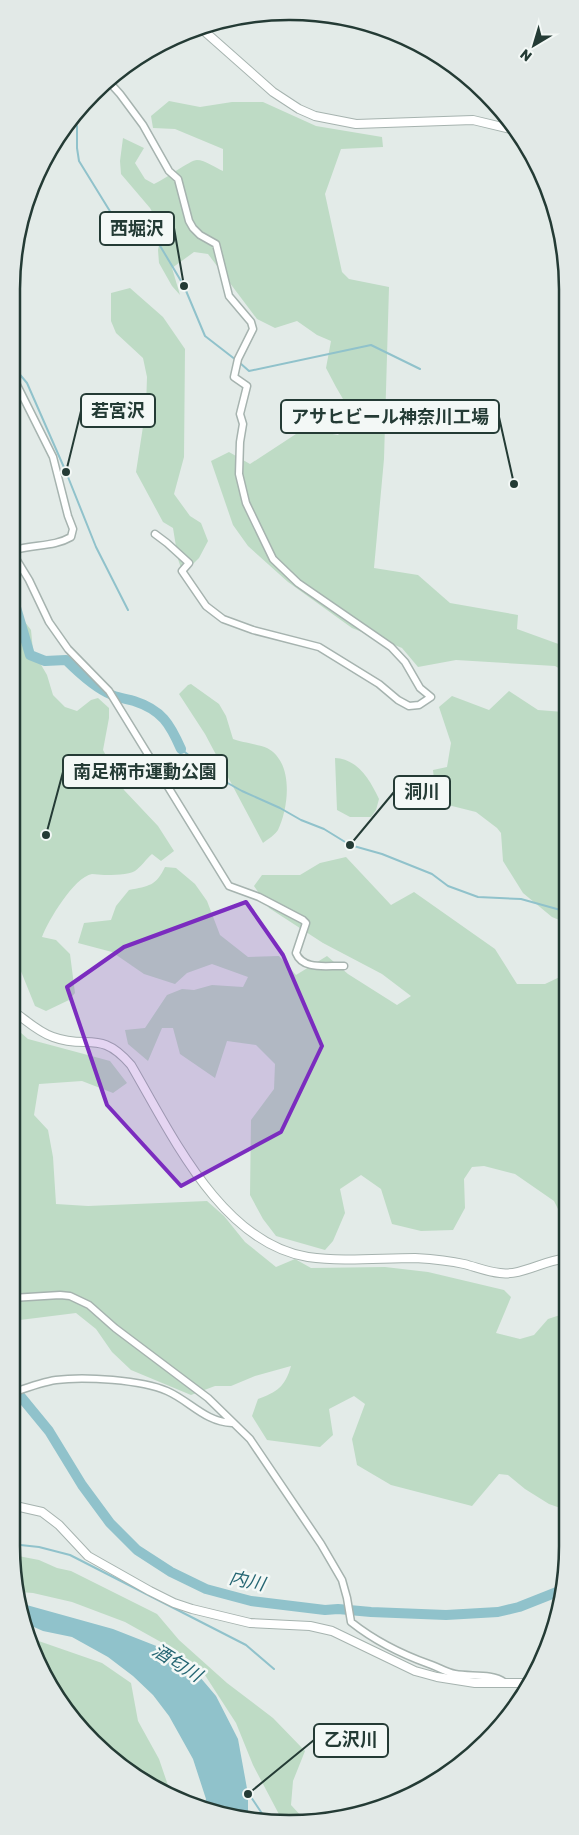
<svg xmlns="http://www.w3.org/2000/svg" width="579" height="1835" viewBox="0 0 579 1835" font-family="Rubik,'Noto Sans JP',sans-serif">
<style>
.green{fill:#bedbc5}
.water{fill:#90c2cb}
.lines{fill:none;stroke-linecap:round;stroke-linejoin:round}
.stream{stroke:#90c2cb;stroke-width:2}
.river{stroke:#90c2cb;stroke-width:10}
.minor-casing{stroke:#a6b3af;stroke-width:9}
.tertiary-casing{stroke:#a6b3af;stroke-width:10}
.minor{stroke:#fff;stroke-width:6}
.tertiary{stroke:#fff;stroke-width:8}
.marked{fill:#7b2cbf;fill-opacity:0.2;stroke:#7b2cbf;stroke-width:4;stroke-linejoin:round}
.labels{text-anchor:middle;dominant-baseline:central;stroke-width:5;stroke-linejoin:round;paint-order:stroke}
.water-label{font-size:18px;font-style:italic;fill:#246572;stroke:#f3f8f6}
.rim{fill:none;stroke:#243b35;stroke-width:2.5}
.leader{fill:none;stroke:#243b35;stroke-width:2}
.callout-dot{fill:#243b35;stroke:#f3f8f6;stroke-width:2}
.callout{fill:#f3f8f6;stroke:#243b35;stroke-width:2}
.callout-label{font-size:18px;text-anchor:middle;font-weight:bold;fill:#243b35}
</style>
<rect width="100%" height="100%" fill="#e3ebe8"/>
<path class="green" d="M169,101L200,107L232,102H263L316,126L382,137L383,147L341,149L325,194L342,272L349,279L389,287L384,459L374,568L418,575L450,603L518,615L517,629L564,646V671L555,666L456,660L418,667L402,648L352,628L288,582L248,546L233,525L211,461L229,452L250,464L299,432L306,429L338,435L354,418L336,387L326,368L331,341L317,335L297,321L275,328L257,319L208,254L194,252L172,268L180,295L172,286L159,263L158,250L162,230L150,208L121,174L120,161L123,138L144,148L135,163L145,179L154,184C164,180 190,160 197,160C205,160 216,168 223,171V149L175,129L153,128L151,116Z
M130,288L163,317L185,349L184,457L174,494L190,516L201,523L208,541L199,558L183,574L178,559L173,528L163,522L136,472L146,407L147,377L143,358L116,333L111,321V293Z
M15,609L31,630L33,651L47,675L53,695L65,707L77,711L91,700L98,698L109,708V718L103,750L124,790L158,826L174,851L161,861L152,854C146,859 141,867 135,871C129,875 112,875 104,875C100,875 96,874 92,874C74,877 48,921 42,937L56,940L70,954L75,993L69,1000L46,1011L35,1006L14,954Z
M191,684L219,704L226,716L233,739C241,742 260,745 267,748C294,762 289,807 278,830C275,835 268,839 263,843L205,734L179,694L188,685Z
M509,691L538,710L564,712V922L552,917L523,893L503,861L501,833L497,828L476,812L440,803L435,789L433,770L447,767L451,743L439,707L452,696L489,710Z
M335,758C358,759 370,780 379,799L376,810L371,817H350L337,810Z
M346,857L391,905L414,892L495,949L517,984H545L564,975L563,1219L554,1201L515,1174L484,1166L472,1167L464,1179L465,1208L453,1230L421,1231L392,1224L381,1189L361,1175L340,1189L345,1213L333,1241L325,1250L276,1236L263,1219L250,1195L251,1120L274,1089L275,1064L256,1045L227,1041L215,1078L180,1054L173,1028H162L148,1061L128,1044L125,1030L145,1028L167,995L182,989L194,990L212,985L243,987L248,977L212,964L187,973L175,984L144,974L112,952L78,943L84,923L111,920L116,906L129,890C149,886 156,886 165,867L176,868L195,884L207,901L220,935L248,957L279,956L296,975L327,956L348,974L397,1005L411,996L382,974L323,943L269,908L254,886L262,875H300L320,863Z
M13,1026L28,1039L110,1061L127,1083L113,1093L82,1081L39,1084L34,1115L48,1130L53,1157L56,1204L88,1206L207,1201L224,1216L245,1242L276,1267L295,1259L311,1268L385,1267L428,1272L504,1290L511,1297L496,1333L520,1339L534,1335L548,1319L563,1314V1509L549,1504L525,1489L508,1475L499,1474L472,1506L391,1485L357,1465L352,1439L365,1404L354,1396L329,1409L333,1435L320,1447L267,1440L252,1416L258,1399C277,1392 285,1387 291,1366L255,1376L231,1386H215L191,1395L131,1370L112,1352L96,1329L76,1313L12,1321L13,1233L20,1213L13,1210Z
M13,1555L39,1560L57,1568L71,1571L157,1614L179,1640L227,1683L273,1718L305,1751L293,1781L291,1805L303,1818L282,1820L253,1765L236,1723L203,1672L177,1651L125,1622L72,1602L33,1593L20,1592Z
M30,1638L102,1663L131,1683L138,1721L159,1759L172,1797L166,1795L80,1729L32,1652Z"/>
<path class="water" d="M23,1604L113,1629L164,1649L194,1670L216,1696L238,1739L248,1794V1812L246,1819L204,1806L206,1799L193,1759L169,1716L153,1695L133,1676L108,1657L72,1637L43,1631L27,1624Z"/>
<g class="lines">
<path class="stream" d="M73,120L77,126V148L79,161L116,221L156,239L184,286L205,336L236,360
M240,363L249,371L371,345L420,369
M16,370L27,383L66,472L96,547L128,610
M181,749L215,776L242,791L280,808L301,820L324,829L350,845L382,854L432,874L448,886L478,897L521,899L564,911
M11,1544L39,1547L70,1555L246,1645L274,1669
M247,1791L267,1821"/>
<path class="river" d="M15,604L30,655L45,661L66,660C79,673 95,688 112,695C119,698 127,699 134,701C162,710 170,724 181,749
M12,1386L49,1431L82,1485L110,1523L137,1550L171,1572L206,1589L251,1601L325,1610L338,1609L371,1612L446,1615L498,1612L519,1607L562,1590"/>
<defs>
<path id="minor" d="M110,83L120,94L143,125L169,171L178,179L189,221L193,228L200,235L216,244L229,296L251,322L253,329L238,359L234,377L247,386L240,414L243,424L240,442L239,474L246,503L273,559L298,583L391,647L405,662L420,688L431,697L419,705L409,706L398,700L379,684L319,647L253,630L223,619L206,606L182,571L189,563L167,543L155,534
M15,550C34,544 54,547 71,537L73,529L68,516L53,457L16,383
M15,557L29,580L49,622L68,649L109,691L229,886L259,897L303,920L306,923L296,953C303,971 328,965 344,966
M12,1298L60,1295L70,1296L89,1305L115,1328L208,1398L250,1439L321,1544L342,1580L347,1598L351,1622C375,1641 401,1654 429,1664C438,1667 446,1672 455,1674C470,1677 492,1673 504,1682
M12,1393C26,1388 42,1382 56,1380C84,1376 142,1380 167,1391C190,1401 205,1422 232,1423"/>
<path id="tertiary" d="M203,30L273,92L299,109L315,116L356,124L473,120L515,130
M13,1011C26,1020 38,1032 53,1037C88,1050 100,1029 131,1065C171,1133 221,1243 308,1257C343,1262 380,1258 415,1258C432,1259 447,1260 464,1264C476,1267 488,1272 500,1273C520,1276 543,1261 563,1259
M11,1505L42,1512L59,1525L88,1556L150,1591L174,1603L192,1609L250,1623L310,1626L332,1631L415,1671L437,1677L475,1683H528"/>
</defs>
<use href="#minor" class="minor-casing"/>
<use href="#tertiary" class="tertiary-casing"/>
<use href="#minor" class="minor"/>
<use href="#tertiary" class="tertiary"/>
</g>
<path class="marked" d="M246,902L283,955L322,1046L281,1132L181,1186L107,1105L67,987L124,947Z"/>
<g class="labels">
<g class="water-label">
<text transform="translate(247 1581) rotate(12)">内川</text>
<text transform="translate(177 1663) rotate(32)">酒匂川</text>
</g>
</g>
<path d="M0 0H579V1835H0ZM289 20H290A269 269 0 0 1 559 289V1546A269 269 0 0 1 290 1815H289A269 269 0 0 1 20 1546V289A269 269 0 0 1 289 20Z" fill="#e2e9e7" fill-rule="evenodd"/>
<path class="rim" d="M289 20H290A269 269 0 0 1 559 289V1546A269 269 0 0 1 290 1815H289A269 269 0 0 1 20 1546V289A269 269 0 0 1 289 20Z"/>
<path class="leader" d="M184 286L174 228M66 472L81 411M514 484L499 417M46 835L63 772M350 845L394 792M248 1794L314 1740"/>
<g class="callout-dot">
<circle cx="184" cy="286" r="5"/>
<circle cx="66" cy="472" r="5"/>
<circle cx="514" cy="484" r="5"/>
<circle cx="46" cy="835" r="5"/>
<circle cx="350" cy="845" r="5"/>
<circle cx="248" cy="1794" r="5"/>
</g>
<g class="callout">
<rect x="100" y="212" width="74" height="33" rx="5"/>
<rect x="81" y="394" width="74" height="33" rx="5"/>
<rect x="281" y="400" width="218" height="33" rx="5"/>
<rect x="63" y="755" width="164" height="33" rx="5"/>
<rect x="394" y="776" width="56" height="33" rx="5"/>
<rect x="314" y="1724" width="74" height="33" rx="5"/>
</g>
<g class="callout-label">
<text x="137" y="235">西堀沢</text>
<text x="118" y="417">若宮沢</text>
<text x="390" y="423">アサヒビール神奈川工場</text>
<text x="145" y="778">南足柄市運動公園</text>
<text x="422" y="798">洞川</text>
<text x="351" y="1746">乙沢川</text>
</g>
<g transform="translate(534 45) rotate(218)" stroke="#f3f8f6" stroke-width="4" paint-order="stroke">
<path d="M0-4L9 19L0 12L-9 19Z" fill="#243b35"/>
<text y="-8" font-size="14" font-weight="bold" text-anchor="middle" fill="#243b35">N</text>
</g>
</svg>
